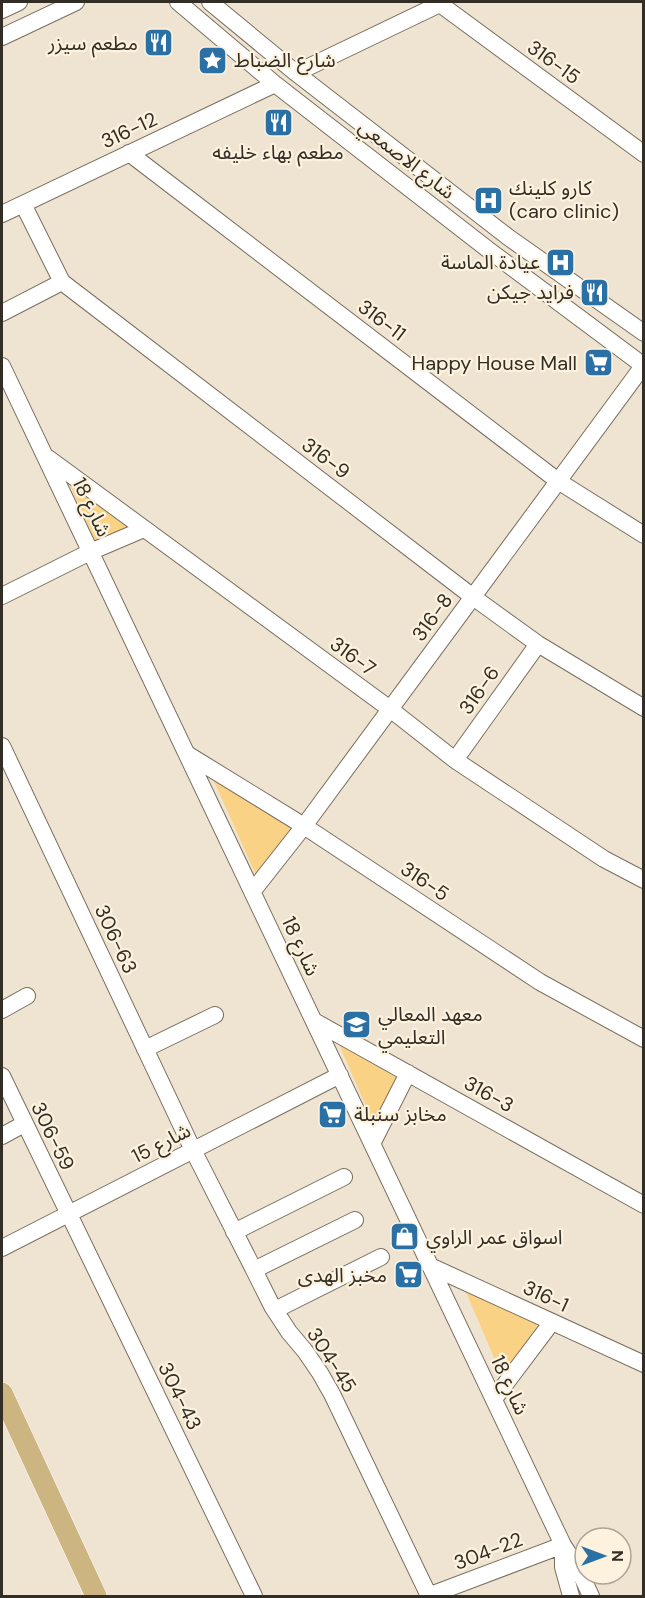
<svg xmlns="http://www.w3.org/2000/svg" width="645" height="1598" viewBox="0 0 645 1598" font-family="'DM Sans','Noto Sans Arabic',sans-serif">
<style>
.green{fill:#fad285}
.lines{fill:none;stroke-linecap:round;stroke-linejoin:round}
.minor-casing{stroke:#796f5e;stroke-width:18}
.major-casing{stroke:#fff;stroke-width:22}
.minor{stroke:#fff;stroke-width:16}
.major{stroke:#cdb582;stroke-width:21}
.labels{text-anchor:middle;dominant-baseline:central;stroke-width:4.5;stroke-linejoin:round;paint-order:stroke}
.poi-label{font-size:20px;fill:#322e26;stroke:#fdf2de;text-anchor:end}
.street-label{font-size:20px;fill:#322e26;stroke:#fdf2de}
</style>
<rect width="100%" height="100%" fill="#efe4d1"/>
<path class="green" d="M64,472L132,528L96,543Z
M209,770L291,829L256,875Z
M335,1035L400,1077L375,1127Z
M462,1283L535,1316L537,1326L502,1376Z"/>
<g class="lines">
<defs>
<path id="minor" d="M178,2L275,84L490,251L644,366
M210,2L296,73L508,237L644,333
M440,4L644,154
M2,10L19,2
M2,37L76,2
M296,73L444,2
M129,153L558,481L644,535
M23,204L62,282L473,597L538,644L644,708
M2,214L275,84
M2,313L62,282
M2,366L563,1545L578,1568L591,1596
M48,458L390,709L455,760L604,859L644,880
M2,596L90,552L144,529
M2,746L193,1150L254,1270L272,1306L289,1332L305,1351L320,1373L332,1394L429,1596
M187,754L304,826L540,982L644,1039
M455,760L538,644
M252,892L304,826L643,366
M2,1010L27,996
M314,1021L644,1205
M145,1049L215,1015
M2,1076L254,1596
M2,1136L24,1124
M372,1144L408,1073
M234,1232L344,1177
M2,1248L340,1075
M430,1266L644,1364
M254,1270L355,1220
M275,1310L381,1257
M494,1399L552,1322
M563,1545V1567L571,1596
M428,1596L563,1545"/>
<path id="major" d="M2,1393L96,1596"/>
</defs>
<use href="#minor" class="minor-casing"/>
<use href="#major" class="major-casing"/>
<use href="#minor" class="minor"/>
<use href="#major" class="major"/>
</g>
<defs>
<symbol id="restaurant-square" viewBox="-11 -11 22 22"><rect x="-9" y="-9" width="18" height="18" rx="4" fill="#2a70a5" stroke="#fdf2de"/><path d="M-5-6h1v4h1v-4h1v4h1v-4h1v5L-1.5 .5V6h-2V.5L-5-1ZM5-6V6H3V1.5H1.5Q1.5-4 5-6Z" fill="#fff"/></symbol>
<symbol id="sight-square" viewBox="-11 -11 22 22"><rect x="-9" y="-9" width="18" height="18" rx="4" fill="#2a70a5" stroke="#fdf2de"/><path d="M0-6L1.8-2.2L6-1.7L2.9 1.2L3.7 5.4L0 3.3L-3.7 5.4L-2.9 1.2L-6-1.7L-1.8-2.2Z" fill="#fff"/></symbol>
<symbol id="hospital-square" viewBox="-11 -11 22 22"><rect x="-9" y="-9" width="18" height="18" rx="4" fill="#2a70a5" stroke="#fdf2de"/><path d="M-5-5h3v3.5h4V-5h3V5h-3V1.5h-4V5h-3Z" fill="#fff"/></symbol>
<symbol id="supermarket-square" viewBox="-11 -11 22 22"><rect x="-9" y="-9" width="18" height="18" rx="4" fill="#2a70a5" stroke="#fdf2de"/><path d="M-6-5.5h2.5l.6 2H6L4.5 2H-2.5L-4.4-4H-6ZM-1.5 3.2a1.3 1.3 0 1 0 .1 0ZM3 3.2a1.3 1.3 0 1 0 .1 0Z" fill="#fff"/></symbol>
<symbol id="school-square" viewBox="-11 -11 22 22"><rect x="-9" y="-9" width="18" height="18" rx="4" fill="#2a70a5" stroke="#fdf2de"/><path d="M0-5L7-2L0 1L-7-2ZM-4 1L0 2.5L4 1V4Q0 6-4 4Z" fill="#fff"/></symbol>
<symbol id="shop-square" viewBox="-11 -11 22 22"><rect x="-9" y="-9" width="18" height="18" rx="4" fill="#2a70a5" stroke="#fdf2de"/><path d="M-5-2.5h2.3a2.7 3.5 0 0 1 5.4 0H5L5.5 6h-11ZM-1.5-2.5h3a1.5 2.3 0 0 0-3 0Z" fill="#fff"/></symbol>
</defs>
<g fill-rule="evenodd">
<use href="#restaurant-square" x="142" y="26" width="33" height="33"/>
<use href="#sight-square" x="196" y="44" width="33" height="33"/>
<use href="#restaurant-square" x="262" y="106" width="33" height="33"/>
<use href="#hospital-square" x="472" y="184" width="33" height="33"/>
<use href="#hospital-square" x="544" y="246" width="33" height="33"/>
<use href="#restaurant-square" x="578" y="276" width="33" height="33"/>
<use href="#supermarket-square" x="582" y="346" width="33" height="33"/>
<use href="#school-square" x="340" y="1008" width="33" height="33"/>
<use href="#supermarket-square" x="316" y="1098" width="33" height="33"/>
<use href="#shop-square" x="388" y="1220" width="33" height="33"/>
<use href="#supermarket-square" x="392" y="1258" width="33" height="33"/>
</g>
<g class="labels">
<g class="poi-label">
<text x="138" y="43">مطعم سيزر</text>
<text x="234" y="60" text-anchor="start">شارع الضباط</text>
<text x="278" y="152" text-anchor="middle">مطعم بهاء خليفه</text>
<text x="509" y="188" text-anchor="start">كارو كلينك<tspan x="509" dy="23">(caro clinic)</tspan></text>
<text x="540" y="262">عيادة الماسة</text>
<text x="574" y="292">فرايد جيكن</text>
<text x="577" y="363">Happy House Mall</text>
<text x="378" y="1014" text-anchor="start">معهد المعالي<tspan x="378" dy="23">التعليمي</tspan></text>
<text x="354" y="1114" text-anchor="start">مخابز سنبلة</text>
<text x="426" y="1237" text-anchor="start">اسواق عمر الراوي</text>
<text x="387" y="1275">مخبز الهدى</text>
</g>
<g class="street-label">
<text transform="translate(554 62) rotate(36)">316-15</text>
<text transform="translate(129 130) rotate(-25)">316-12</text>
<text transform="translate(407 159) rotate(38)">شارع الاصمعي</text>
<text transform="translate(382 320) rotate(37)">316-11</text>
<text transform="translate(326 458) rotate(37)">316-9</text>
<text transform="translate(92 507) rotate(64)">شارع 18</text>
<text transform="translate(432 617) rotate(-54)">316-8</text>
<text transform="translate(353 656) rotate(36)">316-7</text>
<text transform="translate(479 690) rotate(-55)">316-6</text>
<text transform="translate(425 881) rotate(34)">316-5</text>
<text transform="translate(116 939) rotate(65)">306-63</text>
<text transform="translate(301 946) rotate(65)">شارع 18</text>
<text transform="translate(489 1094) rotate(29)">316-3</text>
<text transform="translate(53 1136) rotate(64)">306-59</text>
<text transform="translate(161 1143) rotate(-27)">شارع 15</text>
<text transform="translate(546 1296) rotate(25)">316-1</text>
<text transform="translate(332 1360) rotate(57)">304-45</text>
<text transform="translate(510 1385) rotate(65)">شارع 18</text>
<text transform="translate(180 1396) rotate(64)">304-43</text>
<text transform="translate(488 1551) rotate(-21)">304-22</text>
</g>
</g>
<rect width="645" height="1598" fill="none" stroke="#322e26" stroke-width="6"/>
<g transform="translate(603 1556) rotate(90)"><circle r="28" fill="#fdf2de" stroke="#aca494" stroke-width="1.5"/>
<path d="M0-4.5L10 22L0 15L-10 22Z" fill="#2a70a5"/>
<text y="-9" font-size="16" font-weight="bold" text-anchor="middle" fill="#322e26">N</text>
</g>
</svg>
